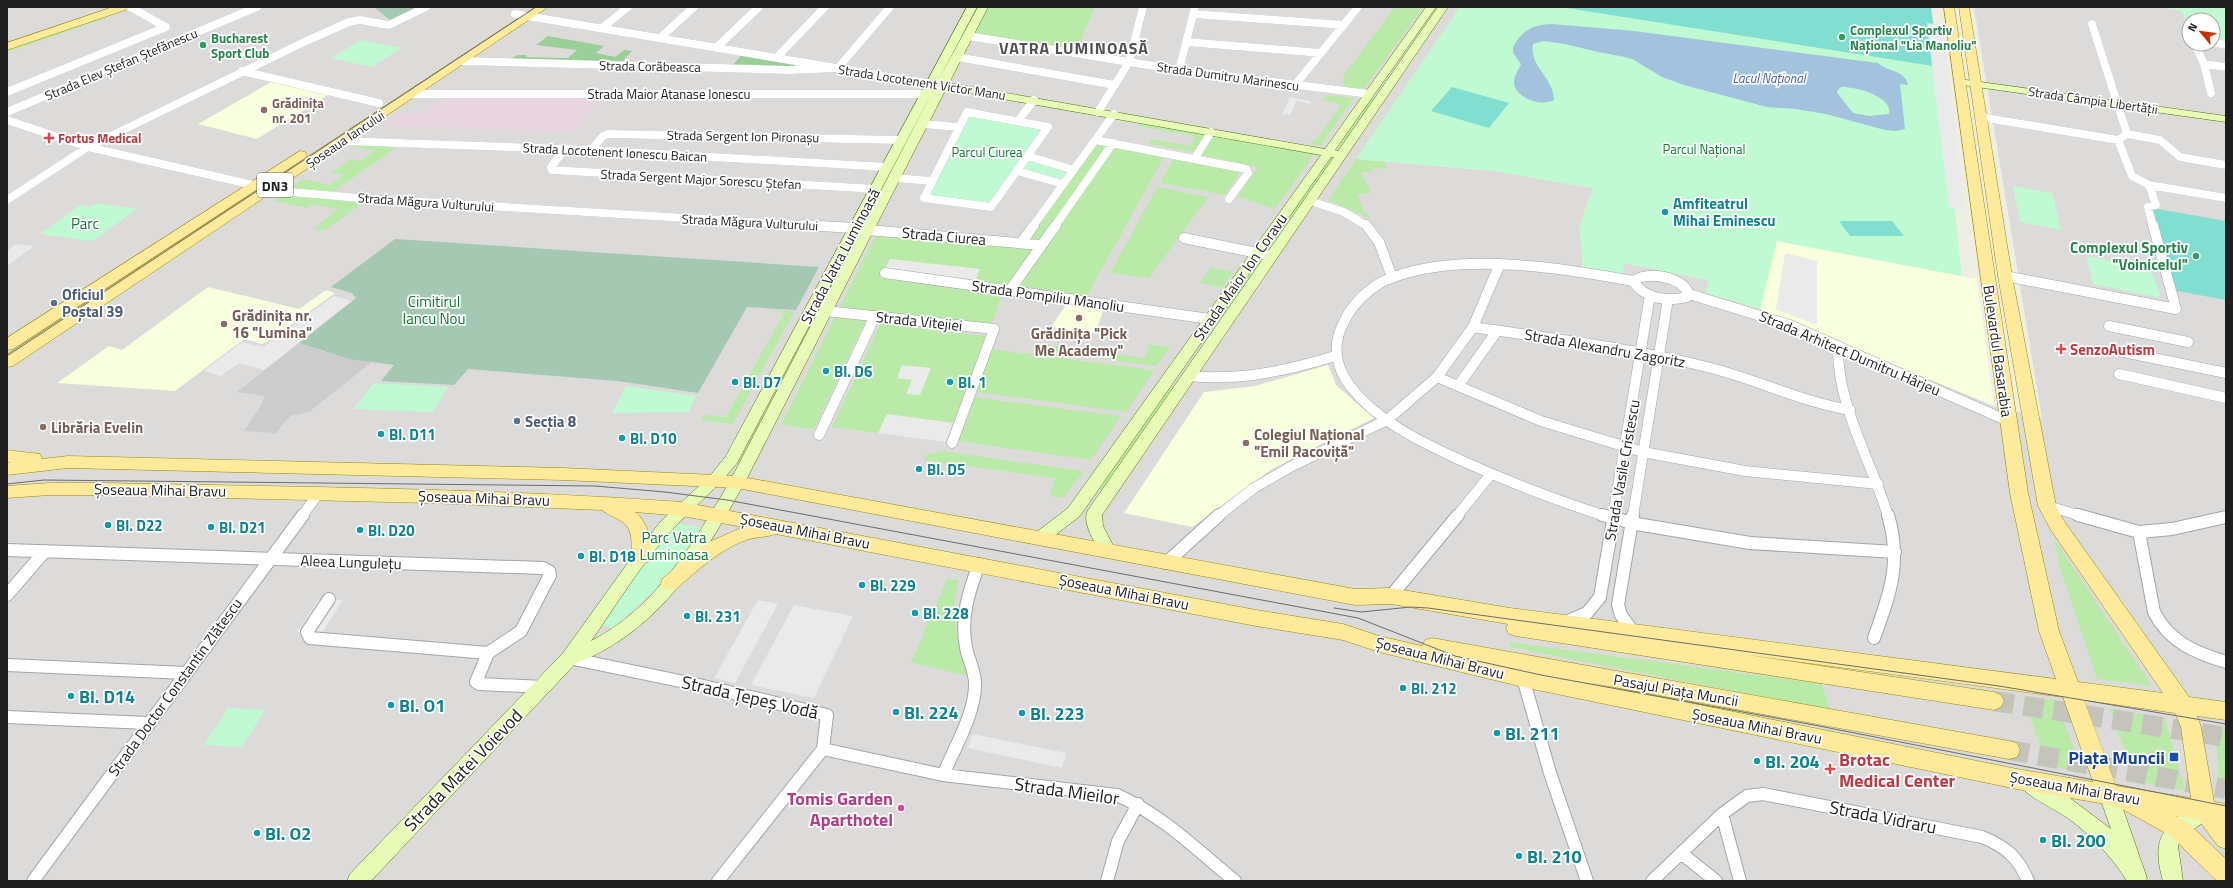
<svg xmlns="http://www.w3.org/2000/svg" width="2233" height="888" viewBox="0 0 2233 888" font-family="'Titillium Web',sans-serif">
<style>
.residential{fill:#dcdbda}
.industrial{fill:#e8d5e0}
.education{fill:#f7ffdc}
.religious{fill:#ccc}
.grass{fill:#b9eaa8}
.forest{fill:#9acf97}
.cemetery{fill:#a4c8b2}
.park{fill:#bffad2}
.pitch{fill:#80dfd1}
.parking{fill:#eaeaea}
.water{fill:#a3c2dd;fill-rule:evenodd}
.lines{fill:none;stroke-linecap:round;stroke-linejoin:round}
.primary-tunnel{stroke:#c5c4bc;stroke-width:20;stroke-dasharray:20 10;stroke-linecap:butt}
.street-far2-casing{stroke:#a5a5a5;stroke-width:8}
.street-far1-casing{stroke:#a5a5a5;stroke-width:11}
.street-casing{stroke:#a5a5a5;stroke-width:14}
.secondary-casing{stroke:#4e7603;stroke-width:1}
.primary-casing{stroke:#978900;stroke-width:1}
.street-far2{stroke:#fff;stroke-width:8}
.street-far1{stroke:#fff;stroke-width:10}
.street{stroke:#fff;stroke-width:12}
.secondary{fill:#e7fab6;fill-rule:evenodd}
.primary{fill:#fdea9a;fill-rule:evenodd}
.tram{stroke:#6c6c6c;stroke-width:1}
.leisure-dot{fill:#2e9e5b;stroke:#fff;stroke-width:1.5}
.education-dot{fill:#8d6e63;stroke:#fff;stroke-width:1.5}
.health-dot{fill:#e0444e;stroke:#fff;stroke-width:1.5}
.culture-dot{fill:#0f9aa8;stroke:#fff;stroke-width:1.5}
.service-dot{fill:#5c6f8a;stroke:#fff;stroke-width:1.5}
.transit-dot{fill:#1a4fb4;stroke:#fff;stroke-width:1.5}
.hotel-dot{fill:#d1479c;stroke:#fff;stroke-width:1.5}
.labels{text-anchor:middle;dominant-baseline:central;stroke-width:3.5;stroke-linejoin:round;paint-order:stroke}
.far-leisure-label{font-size:13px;font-weight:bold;fill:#27864d;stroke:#fff;text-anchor:start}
.far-street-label{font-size:13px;fill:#1e1e1e;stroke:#fff}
.far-water-label{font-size:13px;font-style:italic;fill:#4963ae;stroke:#fff}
.far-education-label{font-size:13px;font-weight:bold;fill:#785e54;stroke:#fff;text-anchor:start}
.far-health-label{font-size:13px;font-weight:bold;fill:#be3a42;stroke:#fff;text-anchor:start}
.far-park-label{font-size:13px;fill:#0a7d2f;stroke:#fff}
.shield{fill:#fff;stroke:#626262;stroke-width:1}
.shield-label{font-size:14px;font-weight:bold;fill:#1e1e1e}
.culture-label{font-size:15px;font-weight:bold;fill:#0d838f;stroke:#fff;text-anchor:start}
.park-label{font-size:15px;fill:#0a7d2f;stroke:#fff}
.street-label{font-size:15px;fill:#1e1e1e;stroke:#fff}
.leisure-label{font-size:15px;font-weight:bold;fill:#27864d;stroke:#fff;text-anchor:end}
.service-label{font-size:15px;font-weight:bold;fill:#4e5e75;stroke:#fff;text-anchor:start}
.education-label{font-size:15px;font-weight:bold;fill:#785e54;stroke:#fff;text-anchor:start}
.health-label{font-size:15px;font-weight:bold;fill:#be3a42;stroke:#fff;text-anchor:start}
.far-district-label{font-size:16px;font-weight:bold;letter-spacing:1px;fill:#515151;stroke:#fff}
.near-culture-label{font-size:18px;font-weight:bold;fill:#0d838f;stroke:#fff;text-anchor:start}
.near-street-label{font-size:18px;fill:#1e1e1e;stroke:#fff}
.near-transit-label{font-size:18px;font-weight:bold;fill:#164399;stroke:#fff;text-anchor:end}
.near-health-label{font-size:18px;font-weight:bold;fill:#be3a42;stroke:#fff;text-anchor:start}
.near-hotel-label{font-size:18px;font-weight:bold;fill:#b23c85;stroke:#fff;text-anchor:end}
</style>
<rect width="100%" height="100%" fill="#efeee3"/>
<path class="residential" d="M7,7H1460L1357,159L1494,171L1593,188L1579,227L1622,274L1624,263L1708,280L1706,293L1760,309L1994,406L2042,418L1974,7H2160L2182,11L2189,28V44H2213V38L2226,40V881H7Z"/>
<path class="industrial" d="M448,97H600L575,132L391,126L400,117L389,116L394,113H425L432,105H440Z"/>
<path class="education" d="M271,82L328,95L257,139L198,124Z
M1777,241L1977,279L1994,406L1760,309Z
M208,287L299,309L326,290L335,293L267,342L262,344L244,339L175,391L57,383L109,346L122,350Z
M1067,303L1104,309L1095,333L1051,327Z
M1328,365L1336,385L1374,418L1272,469L1192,527L1124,513L1204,392L1255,386Z"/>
<path class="religious" d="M299,343L324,352L372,362L309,412L290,416L276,433L244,431L262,404L264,396L237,392Z"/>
<path class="grass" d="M988,7H1095L1076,51L974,34Z
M1395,7H1423L1364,89L1344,87L1343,76Z
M104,17L106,18L7,52V50Z
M1327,95L1354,98L1320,146L1311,144L1314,139H1317L1341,105L1323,100Z
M1370,98L1375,99L1341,147L1338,146Z
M1142,121L1206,133L1195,152L1149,144L1152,139L1190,146L1195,136L1139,126Z
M1212,135L1315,153L1275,209L1237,197L1258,167L1201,155Z
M1097,142L1109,144L1038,243L1025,241Z
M354,144L396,148L331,193L289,188L303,179L330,185L344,175L332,172L351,159L360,161L374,151L351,146Z
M1115,147L1165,155L1087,296L1018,286Z
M1174,157L1241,171L1225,195L1160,183Z
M1330,158L1334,159L1273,247L1267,245Z
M1356,159L1384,162L1387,168L1371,169L1372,172H1361L1371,193L1357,194L1364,212H1367L1369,218L1328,200Z
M1157,187L1208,197L1149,278L1110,273Z
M284,194L362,203L324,231L313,229L338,209L312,204L307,208L274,201Z
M877,233L1033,248L1007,287L974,283L980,269L972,289L1003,292L991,325L839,309Z
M1258,258L1264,259L1222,319L1218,318Z
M1211,267L1233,272L1222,288L1200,283Z
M766,309L794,312L733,424L701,420L704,415L726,417L784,313Z
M836,315L867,318L814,429L781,425Z
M880,324L986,336L953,423L887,414L878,433L832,427Z
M1038,344L1145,358L1149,344L1170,347L1157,366L1036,350Z
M991,349L1154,370L1126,412L976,392Z
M1167,386L1176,389L1103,490L1099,489Z
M974,397L1121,416L1091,460L957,441Z
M942,451L1084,471L1063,498L1050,496L1055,478L924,460L928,454Z
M2054,539L2152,686L2097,679L2060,568Z
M947,579L959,580C949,612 958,645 967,676L911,662Z
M1510,642L1822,684L1830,710L1510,647Z
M2023,696L2055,700L2083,772L2047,766Z
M2109,708L2165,718L2185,791L2136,781Z
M2215,729L2226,730V798L2220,797Z"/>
<path class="forest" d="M548,36L604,46L596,53L615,57L624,50L632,51L621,63L524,61L512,58L518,55H527L526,57L568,58L577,50L536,45Z
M741,55L796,64L793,67L733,65Z"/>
<path class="cemetery" d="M374,7H417L390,20Z
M395,239L819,267L796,310L747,307L698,393L618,381L468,369L454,385L381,381L394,365L349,359L299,343L356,298L352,293L331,287Z"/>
<path class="park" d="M1460,7H1560L1939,67L1962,276L1777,241L1760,309L1706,293L1708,280L1624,263L1622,275L1583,269L1579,227L1593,188L1494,171L1356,159Z
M2160,7H2226V40L2213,38V20H2189V28L2182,11Z
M361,40L401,48L372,67L331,58Z
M969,114L1044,128L1026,156L1071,170L1062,183L1016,169L990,205L927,197Z
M2013,186L2052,193L2061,230L2020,222Z
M96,203L137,209L93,241L40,234L80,205L91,207Z
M2086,256L2151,269L2161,298L2093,284Z
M374,383L448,387L433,412L353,409Z
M626,386L696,396L689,412L612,413Z
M671,523L707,528L667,579L613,628L598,624Z
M228,708L265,710L242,747L204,745Z"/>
<path class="pitch" d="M1560,7H1931L1939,67Z
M1452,87L1502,101L1509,103L1489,128L1431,111Z
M2152,208L2226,221V300L2177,291Z
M1892,221L1904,236H1850L1839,221Z"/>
<path class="parking" d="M1927,23L1943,26L1965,211L1949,207Z
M1290,97L1311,101L1310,104L1297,101L1290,115L1282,114Z
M16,244L34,246L7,266V251Z
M1785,253L1817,261V325L1776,309Z
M890,259L980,269L972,289L880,278Z
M334,296L352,301L264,370L239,363L221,376L204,371L242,342L263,347Z
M902,365L931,368L920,395L906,394L912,380L897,378Z
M887,414L953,423L945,442L878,433Z
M319,599L343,600L321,634L297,632Z
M758,600L778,604L735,683L714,678Z
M794,605L853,616L814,698L751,685Z
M973,734L1066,753L1062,768L968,748Z"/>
<path class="water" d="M1552,24L1634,31L1878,63C1888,72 1905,70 1908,85L1900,84L1905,129L1896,131L1885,130L1826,114L1796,109L1767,107L1684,85L1662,77L1632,59L1625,57L1598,52L1565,44L1543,41L1533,44C1529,67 1554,77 1554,100C1542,107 1514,98 1514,82C1514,75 1519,70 1521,64L1513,53V47C1521,31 1534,24 1552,24ZM1841,87C1853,86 1894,96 1889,114L1870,116L1853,113L1838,94L1837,91Z"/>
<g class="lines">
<path class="primary-tunnel" d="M1994,701L2226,737
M2009,750L2226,789"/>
<defs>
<path id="street-far2" d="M130,7L166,27
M515,14L932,84
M1193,14L1344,25
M2092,24L2127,134L2118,140L2132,176L2149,185L2226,198
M602,28L628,7
M968,36L1179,70L1369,94
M660,38L694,7
M1186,42L1321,53
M2213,42L2226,45
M2195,44L2204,64L2211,93
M717,47L759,7
M777,57L825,7
M957,57L1115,85
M462,61L789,70L838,68L890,7
M2204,64L2226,67
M1179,70L1195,7
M242,71L379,103
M1295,85L1358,7
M7,92L166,27
M413,94H926
M7,112L257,7
M967,112L1048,127L991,207L924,198Z
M1098,112L1129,62L1143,7
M1980,117L2118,140
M7,120L88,147L279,191L371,199L819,226
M1018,121L1034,100
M923,124L959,127
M2127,134L2160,140L2180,157L2226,165
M1095,140L1246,169L1248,173L1229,199
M342,141L591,150L887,167
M565,149L551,167L552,170L876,189
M591,150L603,136L608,134L902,140
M1028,156L1074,170
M1195,158L1211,132
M1017,171L1063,184
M895,178L932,181
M2149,185L2156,205L2148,207L2153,226
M7,200L88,147L302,43L349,22L360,20L389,25L426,7
M1310,201L1344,212L1367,226
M1033,226L1114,114
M1055,226L1113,143"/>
<path id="street-far1" d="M803,225L854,228
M1366,225L1379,242L1392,277
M868,230L1040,245
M1184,238L1272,256
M1021,243L1034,225
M885,273L1210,319
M2005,276L2176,309L2153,225
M1633,281C1649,271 1681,276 1689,294
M1633,281C1644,299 1668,302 1687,297L1689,294
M1010,290L1056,225
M1689,294L1790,325L2008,421
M826,311L994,329L952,443
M2109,326L2188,342
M1473,327C1553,339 1633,348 1711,368C1758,380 1802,402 1850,410
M1838,346C1837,406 1871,460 1888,516
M2114,350L2226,373
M2119,374L2226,398
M1189,376C1240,381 1286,371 1335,356
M1437,377L1541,421L1643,452L1745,471L1878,484
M1458,386L1497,331
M819,435L875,316
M2047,506L2082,516
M302,516L318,494
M1218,516L1254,488L1292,466L1387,420L1437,377L1473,327L1499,266
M1457,516L1491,474
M1605,516C1555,500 1506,481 1458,459C1419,441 1377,421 1350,386C1336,367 1332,345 1343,324C1352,303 1372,284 1394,277C1463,252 1562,268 1633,281
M1613,516L1650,295
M1633,516L1668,299"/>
<path id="street" d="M1602,515L1637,524L1750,543L1895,552
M1633,515L1618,605L1621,615L1634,633
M2078,515L2139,532L2172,529L2226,517
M2139,532L2154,612C2169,642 2196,653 2226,662
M7,550L543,568L549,571L550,575L521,631L488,653L310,638L307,632L329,599
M1166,563L1219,515
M7,595L45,551
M1391,596L1458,515
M1568,621L1587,613L1600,597L1614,515
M1874,638C1890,594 1902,562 1888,515
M488,653L476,682L479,684L543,687
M569,658L699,685L827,715L823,749L718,881
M7,665L186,673
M1523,678L1550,773L1587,881
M7,717L148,723
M823,749L943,775L1117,795C1162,815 1197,850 1235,881
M943,775C954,749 976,712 975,683C975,671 968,659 966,647C960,618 969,591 979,564
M1722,814L1740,881
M1681,853L1716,881
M33,881L303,515
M1107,881L1118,841L1138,804
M1652,881L1722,814L1747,796L1763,794L1982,837C2005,846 2019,858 2028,881"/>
<path id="secondary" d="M967,7H977L938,81L978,7H988L949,83L1325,149L1426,7H1436L1335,150L1338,151L1438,7H1448L1102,515L1103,526L1116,551L1114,555L1108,557L1102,555C1096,543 1081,524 1088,510L1334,157H1331L1080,516L1046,542L1040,544L1034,542L1032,538L1034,534L1068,508L1321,155L946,89L745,482C702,559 661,630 575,664L371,881H347L350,874L563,653L635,553L662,520L710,476L726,456ZM935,87L730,481C695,541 655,609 591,641C618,603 642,562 674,528C695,506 718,487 737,463Z
M1959,79L2226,116V122L1955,84V80Z
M2029,775L2067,796L2111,829L2099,795L2102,789L2109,786L2116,789L2147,878L2146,881H2127C2112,857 2092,836 2069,819C2057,810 2025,796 2019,784L2022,778Z
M2204,801L2211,804L2214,810C2207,826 2184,829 2178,846L2183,881H2163C2160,870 2157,858 2159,846C2162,825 2185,808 2204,801Z"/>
<path id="primary" d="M113,7H129L128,9L7,50V43Z
M536,7H548L13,366L7,367V355Z
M1944,7H1954L2028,493L2059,631L2078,682L2163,693L2051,530L2038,506L1998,276L1959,7H1969L2012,276L2056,506L2064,521L2189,697L2226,702V720L2197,716L2201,727L2214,802L2226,804V849L2218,846L2198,819L2176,816L2187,822L2226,859V881H2217L2171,836L2124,810L2106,804L2017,789L1523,687L1379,652L1343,640L1256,626L776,534C767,537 756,537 746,540C719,550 698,570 677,588L670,590L663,588L661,583L663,578L709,542L743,527L682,516L635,512C648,522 656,547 648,562L641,564L634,562C629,551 635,535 626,525C619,518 609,516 602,510L430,503L102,495H50L7,498V486L50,483H102C295,487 489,488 682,502L1256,610L1343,624L1379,636L1422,646L1425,640L1432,638L2009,741L2017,743L2020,750L2017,757L2009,759L1586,682L2017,769L2093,782L2063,697L1741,654L1994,692L2001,695L2004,701L2001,707L1994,710L1516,636L1509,634L1506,628L1508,624L1391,604L1355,605L737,488L563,480L68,468L7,475V463L10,462H7V450L40,454L42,459L68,456L563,468L737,476L1355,589L1391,588L1510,608L2056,679L2039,631L2010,493ZM2084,700L2175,713L2181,727L2191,798L2116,786Z
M300,151L305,152L307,155L305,158L13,349L7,350V338Z"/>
</defs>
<use href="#street-far2" class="street-far2-casing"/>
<use href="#street-far1" class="street-far1-casing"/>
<use href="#street" class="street-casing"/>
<use href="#secondary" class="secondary-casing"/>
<use href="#primary" class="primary-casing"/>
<use href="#street-far2" class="street-far2"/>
<use href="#street-far1" class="street-far1"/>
<use href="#street" class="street"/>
<use href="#secondary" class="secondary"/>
<use href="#primary" class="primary"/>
<path class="tram" d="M7,356L536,7
M7,484L44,480L595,486L665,492L727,500L1358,618L1455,656L1541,675L1814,725L2226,806
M1334,608L1361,612L1411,607L1428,608L1999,686L2226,724"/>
</g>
<g class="leisure-dot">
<circle cx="1842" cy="37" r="4"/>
<circle cx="203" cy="45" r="4"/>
<circle cx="2196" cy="256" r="4"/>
</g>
<g class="education-dot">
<circle cx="264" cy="110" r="4"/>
<circle cx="1079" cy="318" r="4"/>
<circle cx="224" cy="324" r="4"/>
<circle cx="43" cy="427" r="4"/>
<circle cx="1246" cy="443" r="4"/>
</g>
<g class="health-dot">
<path d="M47 132h4v4h4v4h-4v4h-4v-4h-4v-4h4z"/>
<path d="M2059 343h4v4h4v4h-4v4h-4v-4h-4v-4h4z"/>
<path d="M1828 763h4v4h4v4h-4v4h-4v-4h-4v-4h4z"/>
</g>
<g class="culture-dot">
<circle cx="1665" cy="212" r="4"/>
<circle cx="826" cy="371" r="4"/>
<circle cx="735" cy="382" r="4"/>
<circle cx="950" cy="382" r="4"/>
<circle cx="381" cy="434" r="4"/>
<circle cx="622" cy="438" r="4"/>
<circle cx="919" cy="469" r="4"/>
<circle cx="108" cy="525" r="4"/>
<circle cx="211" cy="527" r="4"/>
<circle cx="360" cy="530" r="4"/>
<circle cx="581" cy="556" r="4"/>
<circle cx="862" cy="585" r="4"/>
<circle cx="915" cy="613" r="4"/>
<circle cx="687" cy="616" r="4"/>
<circle cx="1403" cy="688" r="4"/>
<circle cx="71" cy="696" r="4"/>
<circle cx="391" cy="705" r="4"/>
<circle cx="896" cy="712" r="4"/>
<circle cx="1022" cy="713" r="4"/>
<circle cx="1497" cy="733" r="4"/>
<circle cx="1757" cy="761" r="4"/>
<circle cx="257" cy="833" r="4"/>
<circle cx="2043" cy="840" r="4"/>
<circle cx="1519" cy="856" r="4"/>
</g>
<g class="service-dot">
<circle cx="54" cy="303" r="4"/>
<circle cx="517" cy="421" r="4"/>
</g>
<rect class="transit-dot" x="2169" y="752" width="10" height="10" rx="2"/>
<circle class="hotel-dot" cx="901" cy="808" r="4"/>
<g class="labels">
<g class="far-leisure-label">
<text x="1850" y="30">Complexul Sportiv<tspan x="1850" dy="15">Național "Lia Manoliu"</tspan></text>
<text x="211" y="38">Bucharest<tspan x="211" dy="15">Sport Club</tspan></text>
</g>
<g class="far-street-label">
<text transform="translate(121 64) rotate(-23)">Strada Elev Ștefan Ștefănescu</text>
<text transform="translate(650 66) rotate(1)">Strada Corăbeasca</text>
<text transform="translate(1228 76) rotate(8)">Strada Dumitru Marinescu</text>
<text transform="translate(922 82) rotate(9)">Strada Locotenent Victor Manu</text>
<text x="669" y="94">Strada Maior Atanase Ionescu</text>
<text transform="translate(2093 100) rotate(8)">Strada Câmpia Libertății</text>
<text transform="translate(743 136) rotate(1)">Strada Sergent Ion Pironașu</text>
<text transform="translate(345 139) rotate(-34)">Șoseaua Iancului</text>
<text transform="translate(615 152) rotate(3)">Strada Locotenent Ionescu Baican</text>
<text transform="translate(701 179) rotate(3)">Strada Sergent Major Sorescu Ștefan</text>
<text transform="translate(426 202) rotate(4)">Strada Măgura Vulturului</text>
<text transform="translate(750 222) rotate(3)">Strada Măgura Vulturului</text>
</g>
<g class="far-water-label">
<text x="1769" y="78">Lacul Național</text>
</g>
<g class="far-education-label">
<text x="272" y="103">Grădinița<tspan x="272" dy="15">nr. 201</tspan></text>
</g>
<g class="far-health-label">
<text x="58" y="138">Fortus Medical</text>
</g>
<g class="far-park-label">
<text x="1704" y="149">Parcul Național</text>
<text x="987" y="152">Parcul Ciurea</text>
</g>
<rect class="shield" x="257" y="173" width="36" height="24" rx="3"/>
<g class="shield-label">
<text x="275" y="185">DN3</text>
</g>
<g class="culture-label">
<text x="1673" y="203">Amfiteatrul<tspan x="1673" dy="17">Mihai Eminescu</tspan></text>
<text x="834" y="371">Bl. D6</text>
<text x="743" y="382">Bl. D7</text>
<text x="958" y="382">Bl. 1</text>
<text x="389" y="434">Bl. D11</text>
<text x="630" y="438">Bl. D10</text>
<text x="927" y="469">Bl. D5</text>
<text x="116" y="525">Bl. D22</text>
<text x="219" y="527">Bl. D21</text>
<text x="368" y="530">Bl. D20</text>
<text x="589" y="556">Bl. D18</text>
<text x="870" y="585">Bl. 229</text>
<text x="923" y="613">Bl. 228</text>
<text x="695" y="616">Bl. 231</text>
<text x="1411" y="688">Bl. 212</text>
</g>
<g class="park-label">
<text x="85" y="223">Parc</text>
<text x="434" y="301">Cimitirul<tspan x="434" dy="17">Iancu Nou</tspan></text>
<text x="674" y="537">Parc Vatra<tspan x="674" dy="17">Luminoasa</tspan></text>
</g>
<g class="street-label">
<text transform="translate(944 236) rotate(5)">Strada Ciurea</text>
<text transform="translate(840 256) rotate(-62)">Strada Vatra Luminoasă</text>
<text transform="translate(1240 277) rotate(-55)">Strada Maior Ion Coravu</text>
<text transform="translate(1048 296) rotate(8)">Strada Pompiliu Manoliu</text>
<text transform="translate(919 321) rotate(6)">Strada Vitejiei</text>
<text transform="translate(1605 348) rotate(10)">Strada Alexandru Zagoritz</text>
<text transform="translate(1998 351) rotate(82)">Bulevardul Basarabia</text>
<text transform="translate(1850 353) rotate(23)">Strada Arhitect Dumitru Hârjeu</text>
<text transform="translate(1622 470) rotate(-80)">Strada Vasile Cristescu</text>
<text transform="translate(160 490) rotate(1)">Șoseaua Mihai Bravu</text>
<text transform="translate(484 498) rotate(2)">Șoseaua Mihai Bravu</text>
<text transform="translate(805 531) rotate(11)">Șoseaua Mihai Bravu</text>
<text transform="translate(351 562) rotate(2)">Aleea Lungulețu</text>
<text transform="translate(1124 592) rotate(11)">Șoseaua Mihai Bravu</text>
<text transform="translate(1440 658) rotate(14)">Șoseaua Mihai Bravu</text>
<text transform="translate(175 687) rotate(-54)">Strada Doctor Constantin Zlătescu</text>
<text transform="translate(1676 690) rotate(10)">Pasajul Piața Muncii</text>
<text transform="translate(1757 726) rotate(11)">Șoseaua Mihai Bravu</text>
<text transform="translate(2075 788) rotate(10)">Șoseaua Mihai Bravu</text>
</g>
<g class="leisure-label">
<text x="2188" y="247">Complexul Sportiv<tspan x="2188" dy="17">"Voinicelul"</tspan></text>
</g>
<g class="service-label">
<text x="62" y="294">Oficiul<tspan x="62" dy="17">Poștal 39</tspan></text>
<text x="525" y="421">Secția 8</text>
</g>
<g class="education-label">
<text x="232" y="315">Grădinița nr.<tspan x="232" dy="17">16 "Lumina"</tspan></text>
<text x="1079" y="333" text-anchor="middle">Grădinița "Pick<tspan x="1079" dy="17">Me Academy"</tspan></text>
<text x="51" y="427">Librăria Evelin</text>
<text x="1254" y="434">Colegiul Național<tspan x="1254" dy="17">"Emil Racoviță"</tspan></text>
</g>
<g class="health-label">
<text x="2070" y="349">SenzoAutism</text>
</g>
<g class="far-district-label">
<text x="1074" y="48">VATRA LUMINOASĂ</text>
</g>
<g class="near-culture-label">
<text x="79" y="696">Bl. D14</text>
<text x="399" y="705">Bl. O1</text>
<text x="904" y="712">Bl. 224</text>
<text x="1030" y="713">Bl. 223</text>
<text x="1505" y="733">Bl. 211</text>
<text x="1765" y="761">Bl. 204</text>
<text x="265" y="833">Bl. O2</text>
<text x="2051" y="840">Bl. 200</text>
<text x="1527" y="856">Bl. 210</text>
</g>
<g class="near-street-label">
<text transform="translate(750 697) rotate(13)">Strada Țepeș Vodă</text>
<text transform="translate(463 770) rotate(-46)">Strada Matei Voievod</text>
<text transform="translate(1067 791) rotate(8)">Strada Mieilor</text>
<text transform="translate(1883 817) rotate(11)">Strada Vidraru</text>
</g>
<g class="near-transit-label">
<text x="2165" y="757">Piața Muncii</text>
</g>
<g class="near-health-label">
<text x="1839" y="759">Brotac<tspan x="1839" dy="21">Medical Center</tspan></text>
</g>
<g class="near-hotel-label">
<text x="893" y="798">Tomis Garden<tspan x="893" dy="21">Aparthotel</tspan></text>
</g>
</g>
<rect width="2233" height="888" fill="none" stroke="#1e1e1e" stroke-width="16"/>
<g transform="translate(2201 32) rotate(299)"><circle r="19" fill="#ffffff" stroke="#a5a5a5"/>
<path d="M0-3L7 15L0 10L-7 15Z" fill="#cb3000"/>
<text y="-6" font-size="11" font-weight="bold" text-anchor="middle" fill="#1e1e1e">N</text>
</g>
</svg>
